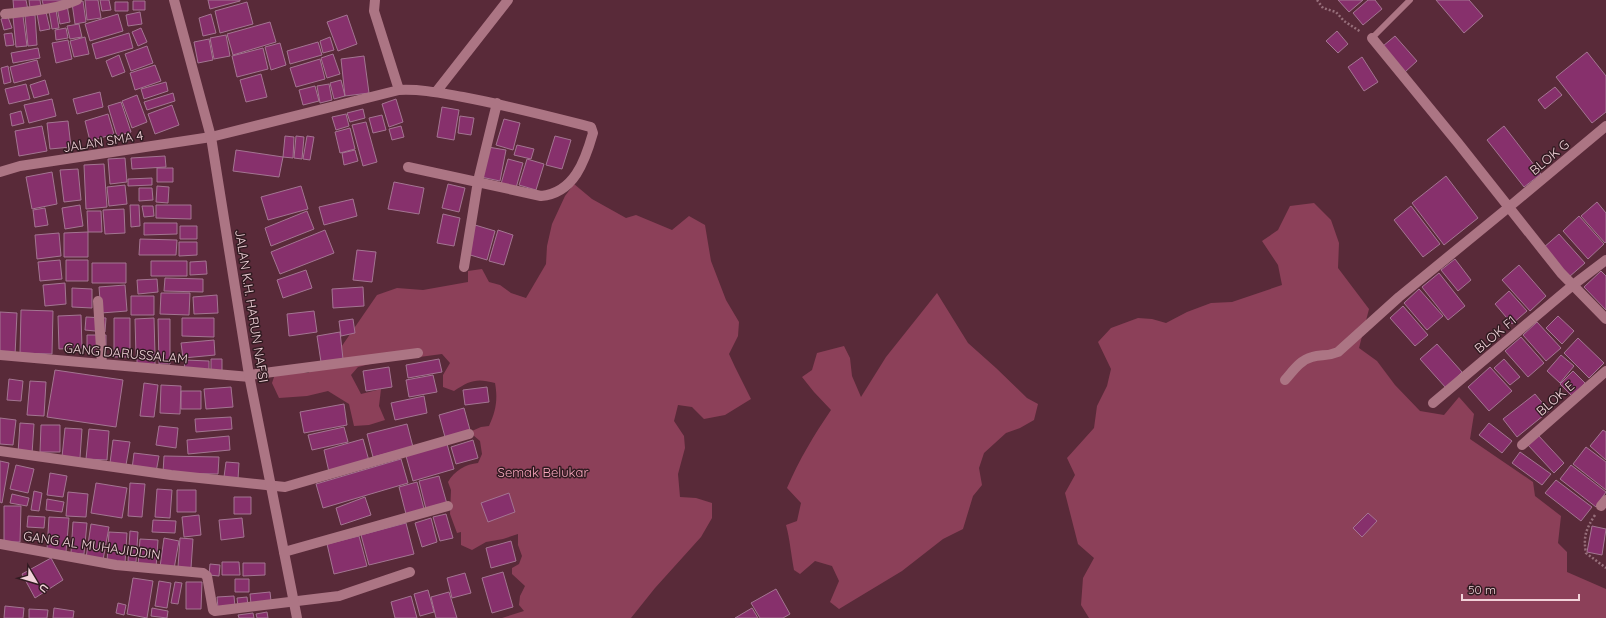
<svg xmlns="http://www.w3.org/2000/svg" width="1606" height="618" viewBox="0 0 1606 618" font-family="Quicksand,sans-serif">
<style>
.green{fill:#8c4059}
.building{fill:#87306c;stroke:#a47592}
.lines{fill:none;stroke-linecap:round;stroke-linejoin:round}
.path{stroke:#976f7b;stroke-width:2.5;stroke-dasharray:2 2;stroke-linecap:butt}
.service{stroke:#ac7584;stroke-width:6}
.minor{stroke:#ac7584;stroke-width:10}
.secondary{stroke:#ac7584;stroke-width:10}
.labels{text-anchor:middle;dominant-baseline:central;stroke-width:3;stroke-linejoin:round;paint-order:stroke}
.street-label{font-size:13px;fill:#f1d2d9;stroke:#311b21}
.park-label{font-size:13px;fill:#faa8bf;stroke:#311b21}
</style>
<rect width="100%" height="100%" fill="#592a39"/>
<path class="green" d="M574,184L592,199L626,218L636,215L672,230L689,216L705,225L711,261L726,300L739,322L738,336L729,354L735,367L751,399L725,415L704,419L692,407L678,405L674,421L684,436L685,448L678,474L680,497L696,498L712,503V518L701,537L655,588L631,618H502L524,611L519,605L520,596L525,586L512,574V568L519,564L522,556L518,545V534L503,539L486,542L472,550L461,545V532L457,533L450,514L451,490L448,482C454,471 466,464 478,463L482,454L480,441L473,435L451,440L481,427L489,426C496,411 498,399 495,383C477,378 470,380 454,391L443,387V375L450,363L442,354L374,363L358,367L351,375L361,394L381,389L379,406L385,420L369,425L354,426L349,404L328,391L307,396L279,398L272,383L276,371L308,373L335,356L377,295L397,288L423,290L468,282V271L482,269L489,282L500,285L511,293L526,298L546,264L547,246L552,224L565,196Z
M1314,203L1331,220L1339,243L1338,268L1369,309L1359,348L1377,361L1395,385L1420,411L1444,415L1459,397L1474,414L1470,439L1533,482L1535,496L1561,516L1558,543L1567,552V572L1606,589V618H1089L1081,605L1083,578L1094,558L1078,544L1065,493L1075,475L1067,458L1094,428L1097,406L1107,386L1111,369L1098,342L1111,328L1138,318L1152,319L1166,323L1187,312L1211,303L1232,302L1282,285L1278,265L1262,241L1278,230L1290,206Z
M937,293L968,343L996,368L1027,398L1038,404L1034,420L1020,428L1006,433L984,453L979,468L982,485L973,496L963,529L943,539L902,571L839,609L830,602L839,581L832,566L815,561L800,574L794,570C791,554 790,540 786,525L797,521L801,503L787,488C799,460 814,435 831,410L814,392L802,377L812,370L817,353L844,346L850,358L852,376L861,397L886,357Z"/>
<path class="building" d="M13,0H26L28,10L14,12Z
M29,0H40L41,7L30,8Z
M42,0H62L63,4L44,8Z
M85,0H98L101,18L87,20Z
M100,0H109L111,10L102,11Z
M208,0H240V1L210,9Z
M1338,0H1363L1349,12Z
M1368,0H1375L1382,9L1363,25L1353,13Z
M1436,0H1469L1483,16L1464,33Z
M83,1L86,22L75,24L72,3Z
M133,1H145V10H133Z
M115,2H128V11H115Z
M247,2L253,24L220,33L215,11Z
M67,5L70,22L60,24L57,7Z
M56,10L59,28L52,29L49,11Z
M46,12L50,29L40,31L37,14Z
M140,12L142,24L128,26L126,15Z
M118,14L123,31L90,41L85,24Z
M211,14L216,33L203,36L199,18Z
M35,15L37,45L28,46L25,16Z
M347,15L357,44L338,51L327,22Z
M23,16L27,46L16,47L13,17Z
M8,17L12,28L4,30L1,19Z
M270,22L276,42L233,55L227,34Z
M79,24L82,37L70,39L67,26Z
M66,28L68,38L56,40L55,30Z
M141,28L147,42L138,46L132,32Z
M1337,31L1348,44L1338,53L1326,41Z
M12,33L14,45L6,46L4,34Z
M129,33L133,48L96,59L92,44Z
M226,35L230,56L214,59L210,38Z
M1395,36L1417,61L1405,72L1383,46Z
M85,37L89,54L74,57L70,41Z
M330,37L334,50L323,53L320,41Z
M209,39L213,60L198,63L194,42Z
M68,40L72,59L56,63L52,43Z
M318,42L322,55L290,64L287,51Z
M280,43L286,65L271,70L265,47Z
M147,46L153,63L131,71L125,54Z
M38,48L40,58L13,63L11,53Z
M263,48L268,69L237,77L232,56Z
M1587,52L1606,76V112L1592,123L1556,77Z
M333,54L340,74L327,78L321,58Z
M119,55L125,72L112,77L106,61Z
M364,56L369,93L345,96L341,59Z
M1362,57L1378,82L1364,91L1348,67Z
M320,59L325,79L296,87L290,68Z
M37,60L41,76L14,83L10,67Z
M155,65L161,81L135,90L130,73Z
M8,66L11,82L4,84L1,68Z
M261,74L267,97L246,102L240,80Z
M45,80L49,94L34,98L30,85Z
M341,80L345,96L334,99L330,83Z
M166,82L168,91L144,99L141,89Z
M26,84L30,99L9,104L5,89Z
M329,84L332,100L320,103L317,86Z
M315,86L319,101L303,105L299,90Z
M1555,87L1562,95L1545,109L1538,100Z
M100,92L103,107L77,114L73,99Z
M173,93L175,101L147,110L144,102Z
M137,95L147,122L132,128L122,101Z
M52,99L56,116L29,123L24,105Z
M396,99L403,122L389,127L382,104Z
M121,102L131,132L117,136L108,106Z
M172,105L179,125L155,134L148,114Z
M442,107L459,110L454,140L437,137Z
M363,109L365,118L350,122L347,113Z
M21,111L24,123L12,126L10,114Z
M108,114L114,134L90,141L85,121Z
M346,114L349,126L336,130L332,117Z
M382,115L386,130L373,133L369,118Z
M460,116L474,118L471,135L458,133Z
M504,119L520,123L513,150L496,145Z
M68,121L71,147L50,149L47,123Z
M366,122L377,162L363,166L352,125Z
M42,126L47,151L19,156L15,131Z
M401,126L404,137L392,140L389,129Z
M1504,126L1541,174L1524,187L1487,140Z
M350,128L355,149L340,153L335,132Z
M285,136L294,137L293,158L283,157Z
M296,136L304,137L302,159L294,158Z
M307,136L314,137L310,160L303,159Z
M555,136L571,140L562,169L546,165Z
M517,145L534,149L531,159L514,155Z
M488,147L506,150L500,181L481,177Z
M236,150L283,157L279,177L233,171Z
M355,150L358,161L344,165L342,153Z
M165,156L166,167L132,169L131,158Z
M125,158L127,182L110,184L108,159Z
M508,159L523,163L516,188L501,184Z
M527,159L544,164L536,190L519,185Z
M104,164L107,207L86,209L84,165Z
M157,168H173V182H157Z
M78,169L81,200L64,202L60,170Z
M52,172L57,204L32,209L26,177Z
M1446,176L1478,218L1444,245L1412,203Z
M152,178V185L128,186V179Z
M394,182L424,188L419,214L388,209Z
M448,184L465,188L459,212L442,208Z
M125,185L127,204L109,206L107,187Z
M157,186L169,187L168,203L156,202Z
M301,186L308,209L268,220L261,197Z
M139,188H152L153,200L139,201Z
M353,199L357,216L324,225L319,207Z
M1597,202L1606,213V242L1605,243L1581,216Z
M80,205L83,226L65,229L62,208Z
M130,205H139L140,226L131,227Z
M156,205H191V219L156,218Z
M142,206H153L154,216L144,217Z
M1411,206L1440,244L1423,257L1394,220Z
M45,208L48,225L35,227L33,210Z
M124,209L125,233L105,234L103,210Z
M87,211H101L102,232H88Z
M307,211L314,229L271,246L265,228Z
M443,214L460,218L454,246L437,243Z
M1579,216L1604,244L1588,259L1563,231Z
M144,223H177V234L144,235Z
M475,225L495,231L487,260L467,254Z
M180,226H197V239H180Z
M325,230L334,253L280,274L271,252Z
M498,230L513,235L504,265L489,261Z
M88,232V257H64V233Z
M59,233L61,256L37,259L35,235Z
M1559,234L1585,263L1569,277L1543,248Z
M140,239L177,240L176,255H139Z
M179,242H197V255L179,256Z
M357,250L376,252L372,282L353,280Z
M1455,259L1471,280L1458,291L1441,270Z
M60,260L62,279L40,281L38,262Z
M66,260H88V281H66Z
M151,261H187V276H151Z
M206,261L207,274L190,275V262Z
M92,263H126V283H92Z
M1519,265L1546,296L1530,311L1502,280Z
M306,270L312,288L283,298L277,280Z
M1601,271L1606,276V310L1584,287Z
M1439,273L1465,306L1448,320L1422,287Z
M165,278L203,279V292L164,291Z
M157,279L158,292L138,294L137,280Z
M65,283L66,304L45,306L43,285Z
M125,285L127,311L101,313L99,287Z
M363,287L364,306L333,308L332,289Z
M72,288L92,289V308L72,307Z
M1419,289L1443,316L1427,330L1404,303Z
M1509,291L1527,311L1512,324L1495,304Z
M161,293H190L189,315L160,314Z
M217,295L218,313L194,314L193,297Z
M131,296H154V315H131Z
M1403,306L1428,335L1415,346L1390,318Z
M21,310L53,311L52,354L20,353Z
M314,311L317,332L289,336L287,314Z
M0,312L17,313L15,355L0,354Z
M81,315L82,348L59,349L58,316Z
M1558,316L1574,331L1562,344L1546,328Z
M86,317L106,318L105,332L85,330Z
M114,318H130V357H114Z
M154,318L155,355L136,356L135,319Z
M182,318H214V337L182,336Z
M158,319H170V364H159Z
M353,319L355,333L341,336L339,321Z
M1537,322L1561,348L1546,361L1523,335Z
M340,332L343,359L321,362L317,336Z
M87,335H106V353H87Z
M1521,337L1544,363L1528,377L1505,351Z
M1578,338L1604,363L1589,378L1564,353Z
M214,340L215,355L183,358L181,343Z
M1437,344L1462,372L1446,388L1420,359Z
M1561,355L1574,366L1560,383L1547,371Z
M137,356H155V367H137Z
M211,359H222V373H211Z
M439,359L442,372L408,378L406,365Z
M1504,359L1520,377L1510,385L1494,368Z
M185,360L209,361V370H184Z
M389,367L392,387L366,391L363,371Z
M1490,367L1512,391L1489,411L1468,387Z
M55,370L123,380L116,427L47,417Z
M1573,371L1585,383L1572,396L1560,384Z
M433,375L437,392L409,397L406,380Z
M9,379L23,381L21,401L7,400Z
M30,381L46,382L44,416L27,415Z
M144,383L158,385L154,417L140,416Z
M161,385L181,386L180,414L160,413Z
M231,387L233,407L206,409L204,389Z
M487,387L489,402L465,405L463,390Z
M181,391H201V409H181Z
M1535,394L1549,411L1517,437L1503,419Z
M424,396L427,413L395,420L391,403Z
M344,404L347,425L304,433L300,412Z
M464,408L470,430L445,437L439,415Z
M231,417L232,429L196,432L195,419Z
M0,418L16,420L13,445L0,444Z
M20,423L34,424L32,454L18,453Z
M1489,423L1512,441L1502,453L1479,435Z
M407,424L413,447L373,457L367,434Z
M41,425H60V452H40Z
M159,426L178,428L176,448L156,445Z
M344,427L348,442L312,450L308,435Z
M65,428L82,429L80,458L62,457Z
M89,429L109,431L107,460L86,459Z
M1603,430L1606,432V460L1590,446Z
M1538,435L1564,463L1554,473L1528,445Z
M229,436L230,450L188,454L187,440Z
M363,439L369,461L329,472L324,450Z
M113,440L130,442L126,465L110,463Z
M473,440L478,458L456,464L451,447Z
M447,444L454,469L413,481L406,456Z
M1586,447L1606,462V490L1573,464Z
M1520,452L1551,474L1542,485L1512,463Z
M134,453L159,456L156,472L132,469Z
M164,456L219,457L218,474L163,473Z
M401,459L408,483L323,508L316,484Z
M0,461L9,463L2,503L0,502Z
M226,462L239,463L238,479L224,477Z
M16,465L34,469L28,493L10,489Z
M1571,465L1606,492L1596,507L1560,479Z
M50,473L67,476L63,497L47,495Z
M439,476L447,504L426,509L419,481Z
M1556,480L1592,507L1581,521L1545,493Z
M417,482L424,509L406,514L399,487Z
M96,483L127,488L122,518L91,513Z
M130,483L145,484L142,517L128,516Z
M157,489L172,490L170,518L155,517Z
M177,490H196V512H177Z
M34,491L42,493L39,511L31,510Z
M68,492L88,494L86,517L66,516Z
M509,493L515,512L488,522L481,503Z
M12,494L29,498L27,506L10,503Z
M234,497H251V514H234Z
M365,497L371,515L341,525L336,508Z
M47,499L64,502L62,512L46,510Z
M4,506H21L20,542H4Z
M1368,513L1377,521L1362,537L1353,528Z
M446,514L453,538L440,541L433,517Z
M199,515L201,535L184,537L182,517Z
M28,516L45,517L44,528L27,527Z
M49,517L69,518L66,552L47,550Z
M242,518L244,537L221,540L219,520Z
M431,518L437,542L422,547L415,523Z
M153,520L176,521L175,533L152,532Z
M73,522L87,523L84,554L71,553Z
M406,523L414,554L369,565L361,535Z
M91,524L109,527L103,560L86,558Z
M1592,526L1606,529L1602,555L1587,552Z
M130,531L138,532L136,562L128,561Z
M109,532L127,533L125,563L107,562Z
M359,536L367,566L334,574L327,544Z
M164,538L179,541L174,569L160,567Z
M180,538L193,539L191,568L178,567Z
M140,539L158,540L156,568L138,566Z
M511,541L516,561L491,568L486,548Z
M51,558L63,580L35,598L22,574Z
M222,562H239L240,575H222Z
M243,563H265V575L243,576Z
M210,564L220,565L219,576L209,575Z
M503,572L513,607L492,613L482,578Z
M465,573L471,593L452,598L447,578Z
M133,578L153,581L147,618L127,614Z
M235,579H249V592H235Z
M159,581L171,583L167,608L155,606Z
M175,582L182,583L178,604L171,603Z
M186,582H202L201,609H186Z
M776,589L790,614L783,618H760L751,603Z
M428,590L434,612L420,616L414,594Z
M270,592L271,601L251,604L250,594Z
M449,592L457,618H436L431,597Z
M234,596L235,607L218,608L217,597Z
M411,596L417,618H395L391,602Z
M247,597L248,606L238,607L237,598Z
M118,603L126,605L124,615L116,613Z
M5,606L24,608L23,618H4Z
M54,608L74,611L73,618H53Z
M152,608L168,611L167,618L151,616Z
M752,608L758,618H735Z
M29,609L48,610L47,618H29Z
M267,612L268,618H257L256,614Z
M253,613L254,618H239L238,615Z"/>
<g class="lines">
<path class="path" d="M1317,0L1323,8L1336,12L1344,21L1361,32
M1595,515C1586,529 1583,537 1586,553L1606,568"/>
<path class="service" d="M1372,38L1410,0"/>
<path class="minor" d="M375,0L374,11L399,90
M5,14C29,11 55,10 77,0
M1372,38L1458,143L1561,273L1606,319
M436,92L508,0
M0,172L20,166L211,137L399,90C422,89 440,93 463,97C506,105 548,116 591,127L593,133C585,161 574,193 541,196L408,167
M464,267L478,181L497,103
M98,301L102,364
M0,355L250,377
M249,375L418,353
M1285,380C1293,371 1300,360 1312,357C1322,354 1326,357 1338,352L1399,297L1509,207L1606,126
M1433,403L1573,285L1606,260
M1522,445L1606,371
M0,451L171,475L285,487L469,434
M1601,506L1606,500
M0,544L116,565L203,573L207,576L213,610L215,611L339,596L410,572
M284,552L448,506"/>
<path class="secondary" d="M174,0L211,137L249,375L297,618"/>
</g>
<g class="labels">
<g class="street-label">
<text transform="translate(103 141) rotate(-9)">JALAN SMA 4</text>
<text transform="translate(1549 157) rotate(-40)">BLOK G</text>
<text transform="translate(252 306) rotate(81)">JALAN K.H. HARUN NAFSI</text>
<text transform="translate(1495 334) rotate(-40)">BLOK F1</text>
<text transform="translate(126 353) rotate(5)">GANG DARUSSALAM</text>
<text transform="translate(1555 398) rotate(-41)">BLOK E</text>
<text transform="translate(92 545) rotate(8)">GANG AL MUHAJIDDIN</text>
</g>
<g class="park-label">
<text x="543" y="472">Semak Belukar</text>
</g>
</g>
<g transform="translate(36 582) rotate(128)" stroke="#311b21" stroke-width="3" paint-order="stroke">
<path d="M0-3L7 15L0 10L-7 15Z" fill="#f1d2d9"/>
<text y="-6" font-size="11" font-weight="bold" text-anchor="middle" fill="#f1d2d9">U</text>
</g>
<path d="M1462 594v6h117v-6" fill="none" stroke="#f1d2d9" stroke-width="2"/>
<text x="1468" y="594" font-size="12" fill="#f1d2d9" stroke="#311b21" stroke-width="3" paint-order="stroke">50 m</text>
</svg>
